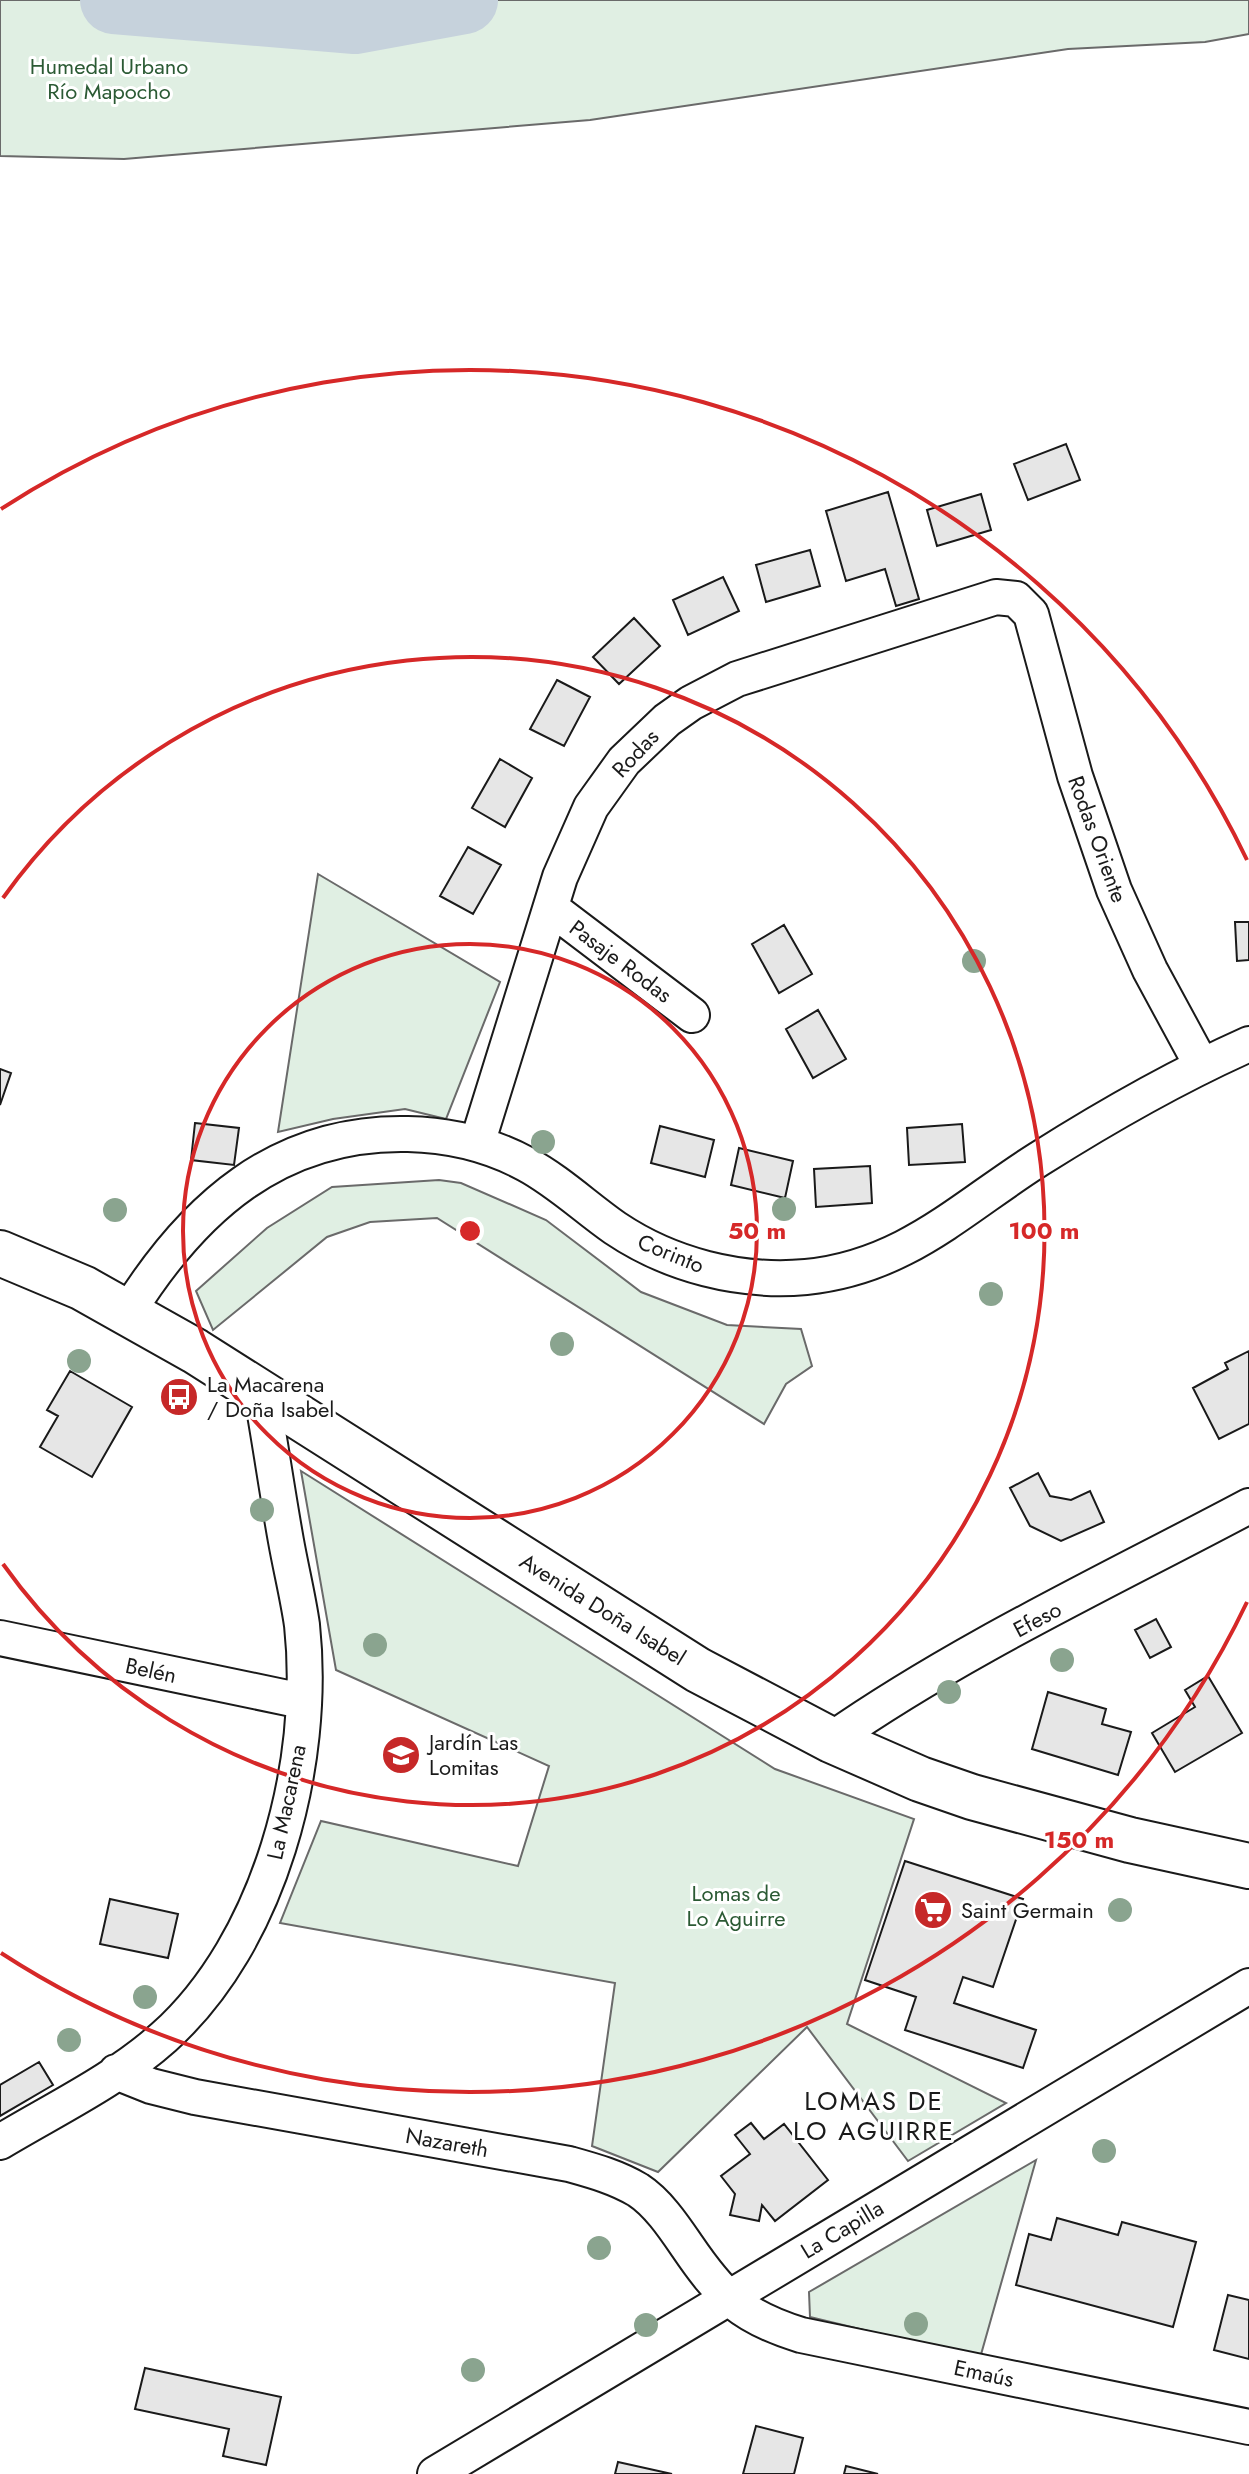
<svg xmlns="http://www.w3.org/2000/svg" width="1249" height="2474" viewBox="0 0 1249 2474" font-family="Jost,sans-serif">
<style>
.green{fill:#e0efe3;stroke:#6a6a6a;stroke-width:2}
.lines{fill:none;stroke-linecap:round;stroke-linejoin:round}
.river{stroke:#c6d2dc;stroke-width:68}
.building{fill:#e6e6e6;stroke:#1a1a1a;stroke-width:2}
.minor-casing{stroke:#1a1a1a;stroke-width:38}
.tertiary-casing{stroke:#1a1a1a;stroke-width:48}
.minor{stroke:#fff;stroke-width:34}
.tertiary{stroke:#fff;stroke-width:44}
.tree{fill:#8aa48f}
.ring{fill:none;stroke:#d62828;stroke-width:4}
.labels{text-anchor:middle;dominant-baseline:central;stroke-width:6;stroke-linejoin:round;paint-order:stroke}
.park-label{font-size:22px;fill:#2b5a34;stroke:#fff}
.street-label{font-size:22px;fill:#1a1a1a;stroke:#fff}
.poi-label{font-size:22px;fill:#1a1a1a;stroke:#fff;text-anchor:start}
.quarter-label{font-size:26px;letter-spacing:2px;fill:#1a1a1a;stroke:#fff}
.centre{fill:#d62828;stroke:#fff;stroke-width:4}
.ring-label{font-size:24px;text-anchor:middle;font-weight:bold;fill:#d62828;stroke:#fff;stroke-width:6;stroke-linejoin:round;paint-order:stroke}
</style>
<rect width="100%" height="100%" fill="#fff"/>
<path class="green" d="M0,0H1249V34L1205,42L1068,49L590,120L124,159L0,156Z
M318,874L500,982L446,1119L405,1109L333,1119L278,1132Z
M439,1180L461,1183L546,1220L641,1292L727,1325L801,1329L812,1366L786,1384L764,1424L437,1218L370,1222L327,1237L213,1330L196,1291L267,1228L332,1187Z
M301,1471L775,1769L914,1819L847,2024L1006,2103L908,2161L807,2027L658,2172L592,2146L615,1983L280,1923L321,1821L518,1866L549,1766L336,1670Z
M1036,2160L980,2358L810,2317L809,2292Z"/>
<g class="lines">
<path class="river" d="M114,0L355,20L464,0"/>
</g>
<path class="building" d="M1066,444L1080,480L1028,500L1014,464Z
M888,492L919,599L896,606L885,569L846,581L826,511Z
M981,494L991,530L937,546L927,510Z
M810,550L820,586L766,602L756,565Z
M723,577L739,611L688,635L673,600Z
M634,618L660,646L619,684L593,657Z
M557,680L590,697L564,746L530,729Z
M500,759L532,778L505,827L472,808Z
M468,847L501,865L473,914L440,896Z
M1235,922H1249V960L1237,961Z
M784,925L812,974L779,993L752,944Z
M818,1010L846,1059L813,1078L786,1029Z
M0,1069L11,1073L0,1105Z
M195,1123L239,1128L234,1165L191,1160Z
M962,1124L965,1162L909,1165L907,1128Z
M660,1126L714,1140L705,1177L651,1163Z
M739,1148L793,1161L785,1198L731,1185Z
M870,1166L872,1203L816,1207L814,1169Z
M1249,1351V1424L1219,1439L1193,1388L1228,1369L1225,1363Z
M70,1371L132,1407L92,1477L40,1447L58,1416L47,1410Z
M1038,1473L1050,1496L1071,1500L1090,1491L1104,1522L1061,1541L1030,1526L1010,1488Z
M1156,1619L1171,1647L1150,1658L1135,1630Z
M1208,1676L1242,1733L1175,1772L1152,1733L1195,1707L1185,1690Z
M1048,1692L1106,1709L1102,1724L1131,1732L1118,1775L1032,1749Z
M905,1861L1023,1899L993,1987L963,1977L954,2003L1036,2030L1023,2068L905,2030L916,1997L865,1980Z
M110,1899L178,1914L168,1958L100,1944Z
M39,2062L53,2085L0,2116V2085Z
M751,2123L764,2139L784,2124L828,2180L775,2221L762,2205L759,2221L730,2215L735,2194L721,2176L750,2154L735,2135Z
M1057,2218L1118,2235L1122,2222L1196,2242L1173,2327L1016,2285L1029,2234L1051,2240Z
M1228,2295L1249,2300V2359L1214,2350Z
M145,2368L281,2397L266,2465L223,2456L229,2429L135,2409Z
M756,2426L803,2438L794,2474H743Z
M618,2462L672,2474H615Z
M846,2466L878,2474H844Z"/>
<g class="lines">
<defs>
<path id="minor" d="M551,908L692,1015
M477,1144L560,877L591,807L624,761L667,720L691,703L737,679L996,597L1016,599L1031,614L1075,776L1114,890L1150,970L1202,1066
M128,1312C193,1208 278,1131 408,1134C450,1135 489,1144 526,1164C558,1181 585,1207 615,1228C670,1265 739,1283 806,1277C905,1267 960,1209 1039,1159C1107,1116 1175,1077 1249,1044
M0,1638L302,1701
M831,1740C960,1650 1110,1580 1249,1506
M116,2072L151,2086L195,2097L569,2164C594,2171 616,2177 638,2190C658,2203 674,2227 687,2246C721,2296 742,2317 801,2335L1249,2427
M0,2142C55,2109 116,2080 164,2037C270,1942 317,1764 302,1625C298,1597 291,1569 286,1541C277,1491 270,1441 261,1391
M435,2474L1249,1986"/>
<path id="tertiary" d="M0,1253L83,1288L195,1351L698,1670L831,1740L920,1779L972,1797L1130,1840L1249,1866"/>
</defs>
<use href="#minor" class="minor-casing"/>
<use href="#tertiary" class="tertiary-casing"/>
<use href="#minor" class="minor"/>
<use href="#tertiary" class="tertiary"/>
</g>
<g class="tree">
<circle cx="974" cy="961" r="12"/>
<circle cx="543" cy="1142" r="12"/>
<circle cx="784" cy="1209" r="12"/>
<circle cx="115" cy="1210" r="12"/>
<circle cx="991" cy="1294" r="12"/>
<circle cx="562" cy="1344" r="12"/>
<circle cx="79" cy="1361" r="12"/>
<circle cx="262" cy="1510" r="12"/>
<circle cx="375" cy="1645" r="12"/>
<circle cx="1062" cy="1660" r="12"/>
<circle cx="949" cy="1692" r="12"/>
<circle cx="1120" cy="1910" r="12"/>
<circle cx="145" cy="1997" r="12"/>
<circle cx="69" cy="2040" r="12"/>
<circle cx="1104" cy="2151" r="12"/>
<circle cx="599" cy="2248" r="12"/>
<circle cx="916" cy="2324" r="12"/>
<circle cx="646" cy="2325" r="12"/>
<circle cx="473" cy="2370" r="12"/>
</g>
<g class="ring">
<circle cx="470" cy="1231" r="287"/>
<path d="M3 898A574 574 0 1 1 3 1564"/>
<path d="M1247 1602A861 861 0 0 1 1 1953M1 509A861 861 0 0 1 1247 860"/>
</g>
<defs>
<symbol id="bus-disc" viewBox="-11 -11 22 22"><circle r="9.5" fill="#c62828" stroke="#fff"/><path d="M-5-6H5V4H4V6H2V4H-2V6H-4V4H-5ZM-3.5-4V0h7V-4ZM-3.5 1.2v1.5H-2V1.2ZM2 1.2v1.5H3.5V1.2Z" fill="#fff"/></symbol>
<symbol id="school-disc" viewBox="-11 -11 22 22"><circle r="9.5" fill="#c62828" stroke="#fff"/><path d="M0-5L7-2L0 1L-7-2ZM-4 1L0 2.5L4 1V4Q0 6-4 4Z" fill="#fff"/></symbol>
<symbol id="supermarket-disc" viewBox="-11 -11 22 22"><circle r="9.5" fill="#c62828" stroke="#fff"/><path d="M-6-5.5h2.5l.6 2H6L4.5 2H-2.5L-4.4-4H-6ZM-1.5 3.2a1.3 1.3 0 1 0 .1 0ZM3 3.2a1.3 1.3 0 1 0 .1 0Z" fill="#fff"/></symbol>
</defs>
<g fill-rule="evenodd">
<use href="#bus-disc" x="157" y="1375" width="44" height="44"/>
<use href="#school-disc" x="379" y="1733" width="44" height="44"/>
<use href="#supermarket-disc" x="911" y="1888" width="44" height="44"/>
</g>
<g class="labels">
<g class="park-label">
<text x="109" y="66">Humedal Urbano<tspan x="109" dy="25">Río Mapocho</tspan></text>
<text x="736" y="1893">Lomas de<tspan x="736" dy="25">Lo Aguirre</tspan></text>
</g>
<g class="street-label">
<text transform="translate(635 753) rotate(-47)">Rodas</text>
<text transform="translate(1098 839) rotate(70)">Rodas Oriente</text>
<text transform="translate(621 961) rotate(37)">Pasaje Rodas</text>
<text transform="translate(671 1253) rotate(22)">Corinto</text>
<text transform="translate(603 1609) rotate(32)">Avenida Doña Isabel</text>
<text transform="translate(1037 1619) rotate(-28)">Efeso</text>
<text transform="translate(151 1670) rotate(12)">Belén</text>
<text transform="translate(286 1802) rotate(-78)">La Macarena</text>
<text transform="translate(447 2142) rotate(10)">Nazareth</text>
<text transform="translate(842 2229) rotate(-31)">La Capilla</text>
<text transform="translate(984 2373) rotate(12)">Emaús</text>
</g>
<g class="poi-label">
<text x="207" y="1384">La Macarena<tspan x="207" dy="25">/ Doña Isabel</tspan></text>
<text x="429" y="1742">Jardín Las<tspan x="429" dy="25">Lomitas</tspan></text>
<text x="961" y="1910">Saint Germain</text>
</g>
<g class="quarter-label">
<text x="874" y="2101">LOMAS DE<tspan x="874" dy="30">LO AGUIRRE</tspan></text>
</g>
</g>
<circle cx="470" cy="1231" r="12" class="centre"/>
<g class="ring-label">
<text x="757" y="1239">50 m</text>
<text x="1044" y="1239">100 m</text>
<text x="1079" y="1848">150 m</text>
</g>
</svg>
